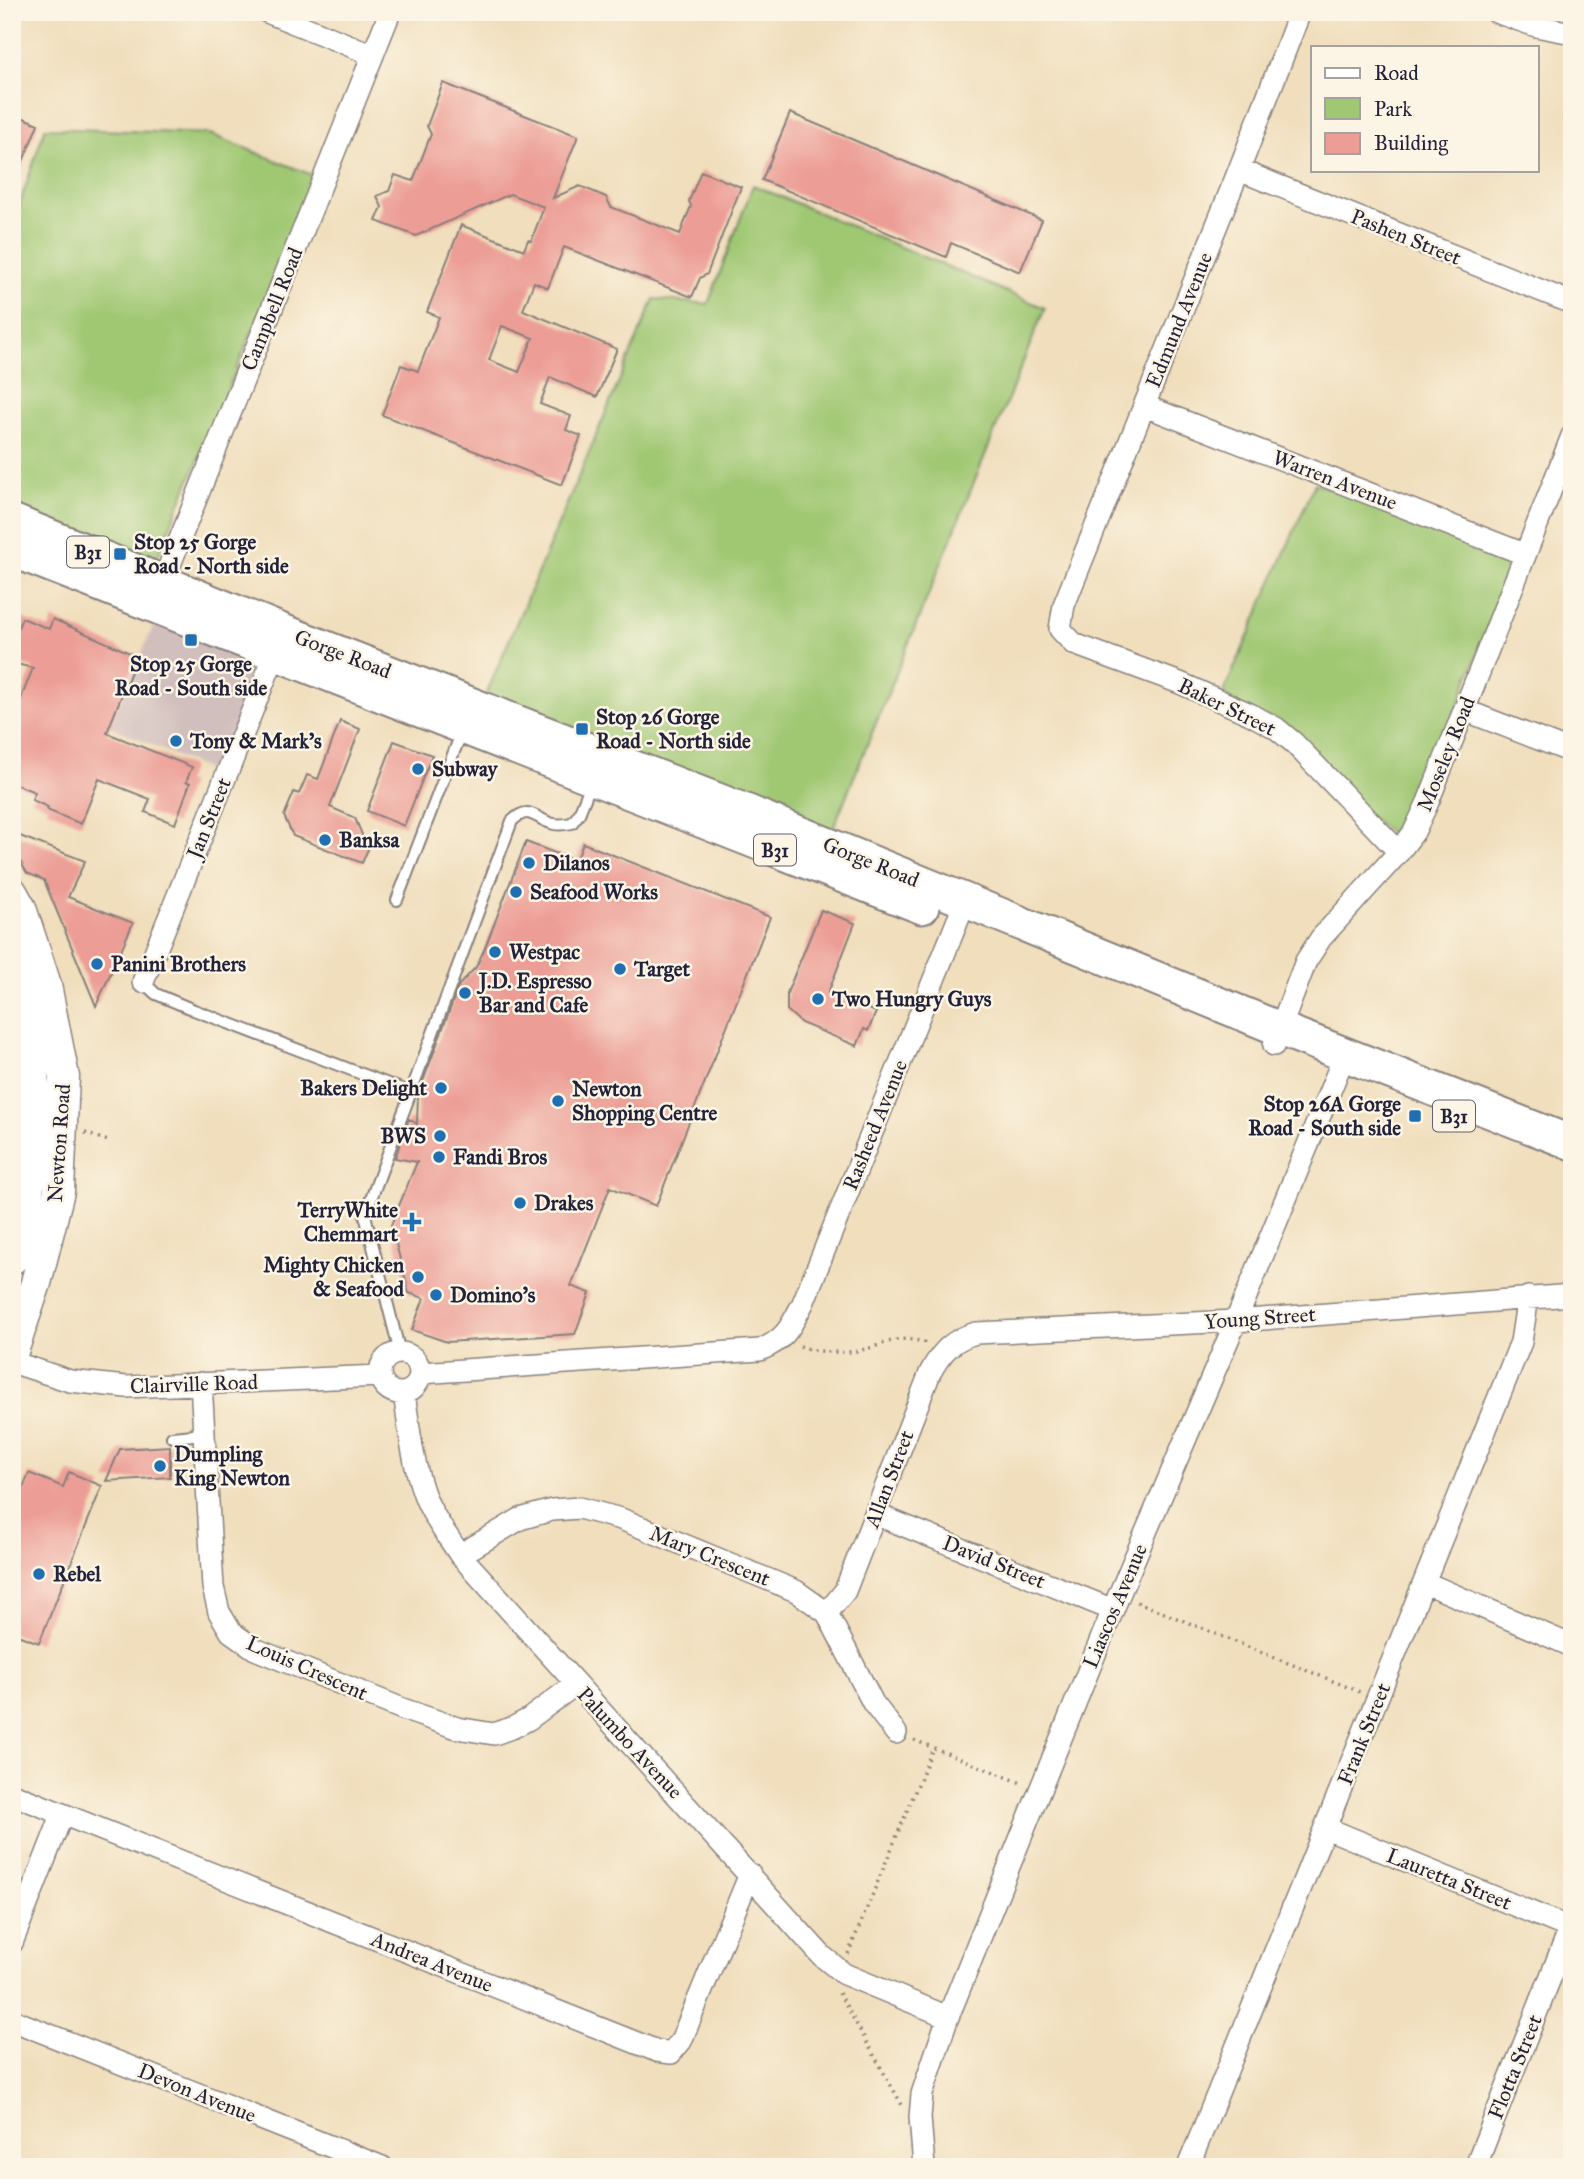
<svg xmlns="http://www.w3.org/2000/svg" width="1584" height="2179" viewBox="0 0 1584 2179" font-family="'IM FELL Great Primer',serif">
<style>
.industrial{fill:#d1bfbd}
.green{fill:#a0c873;stroke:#617557;stroke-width:2}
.building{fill:#ec9e96;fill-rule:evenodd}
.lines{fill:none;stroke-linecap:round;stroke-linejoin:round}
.lane-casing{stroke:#89807c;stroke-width:14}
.street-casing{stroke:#89807c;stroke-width:24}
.secondary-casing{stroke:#89807c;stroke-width:33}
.primary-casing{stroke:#89807c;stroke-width:37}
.path{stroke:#89807c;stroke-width:3.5;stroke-dasharray:2 5;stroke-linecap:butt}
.lane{stroke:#fff;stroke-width:10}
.street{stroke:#fff;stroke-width:21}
.secondary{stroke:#fff;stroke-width:30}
.primary{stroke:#fff;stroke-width:33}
.poi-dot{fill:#1f6fb2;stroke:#fcf5e5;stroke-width:2.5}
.labels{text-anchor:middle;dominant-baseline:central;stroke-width:5;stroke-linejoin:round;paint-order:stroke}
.shield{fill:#fcf5e5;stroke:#63616e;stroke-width:2}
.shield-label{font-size:19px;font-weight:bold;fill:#22223b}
.street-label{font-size:21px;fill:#22223b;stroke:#fcf5e5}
.poi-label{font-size:21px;font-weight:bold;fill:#22223b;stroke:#fcf5e5;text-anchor:start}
</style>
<rect width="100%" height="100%" fill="#fcf5e5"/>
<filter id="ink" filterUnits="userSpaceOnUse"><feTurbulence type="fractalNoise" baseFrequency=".0143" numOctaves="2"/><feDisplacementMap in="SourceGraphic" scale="14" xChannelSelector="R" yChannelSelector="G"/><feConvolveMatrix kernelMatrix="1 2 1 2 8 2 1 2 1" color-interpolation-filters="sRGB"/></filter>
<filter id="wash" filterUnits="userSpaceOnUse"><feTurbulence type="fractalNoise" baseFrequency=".00686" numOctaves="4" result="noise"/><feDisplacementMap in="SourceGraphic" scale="28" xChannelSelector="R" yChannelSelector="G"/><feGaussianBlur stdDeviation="1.57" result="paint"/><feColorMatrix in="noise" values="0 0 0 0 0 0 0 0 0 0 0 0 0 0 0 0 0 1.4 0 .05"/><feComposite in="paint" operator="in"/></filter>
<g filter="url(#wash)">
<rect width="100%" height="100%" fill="#f0debc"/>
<path class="industrial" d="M159,613L267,658L219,775L110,726Z"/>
<path class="green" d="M45,128L210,134L317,177L154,565L12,511V227Z
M753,185L1045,308L830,836L485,697L654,299L708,304Z
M1315,483L1514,558L1426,790L1398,840L1223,694Z"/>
<g id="blocks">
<path class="building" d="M443,83L578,136L553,198L580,186L606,197L611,207L680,234L691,206L689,201L701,171L741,187L707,274L700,278L692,297L564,247L548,288L534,282L523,310L617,349L597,397L550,377L540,404L571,416L566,430L581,436L562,485L382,415L401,365L418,371L439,317L427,312L461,225L524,250L528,240L531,241L544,207L510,194L416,236L376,221L382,207L377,196L389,191L395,175L413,181L431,134L427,126ZM502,326L533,338L519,372L489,360Z
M12,113L38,124L13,186H12Z
M790,113L1042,220L1020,272L951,243L946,257L762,180Z
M22,618L49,629L53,619L137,656L107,733L192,767L186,782L190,783L175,824L145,812L150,799L99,779L81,824L47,810L48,807L32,800L35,792L12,783V710L16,711L33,668L12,663V628L17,630Z
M340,721L360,729L330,807L355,818L368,849L362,863L293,836L284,816L294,792L299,794L307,775L318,779Z
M394,741L432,755L404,826L367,811Z
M12,833L85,861L68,897L133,923L96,1006L44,880L27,873L12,848Z
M526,842L576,861L583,843L770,917L656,1206L610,1187L571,1286L590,1293L575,1334L447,1342L412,1330L424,1298L409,1293L391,1225L417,1162L395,1158L409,1119L417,1124L418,1095L459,985L476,967L484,950Z
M821,910L855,923L828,993L876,1012L868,1031L864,1029L857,1046L801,1023L787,1010V993Z
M170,1446V1477L106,1481L120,1449Z
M69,1472L102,1486L39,1643L12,1633V1515L29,1473L63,1487Z"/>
</g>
</g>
<g filter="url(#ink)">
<use href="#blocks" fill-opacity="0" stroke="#89807c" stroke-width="2"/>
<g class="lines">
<defs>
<path id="lane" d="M397,900L462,731
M143,982L156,994L194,1010L409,1092
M400,1353L365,1215L512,821C530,803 535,820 554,824C559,825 567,824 572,823L579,814L592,781
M172,1437L204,1434"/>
<path id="street" d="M267,12L373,55
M1300,12L1239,170L1064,605L1060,629L1074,644L1180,683L1250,714L1276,728L1294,743L1399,852
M1496,12L1536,26L1572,33
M1239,170L1572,303
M1145,406L1524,554
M159,592L390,12
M1464,710L1572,752
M143,982L275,654
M1274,1045L1306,961L1321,938L1399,852L1414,832L1428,802L1572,436
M380 1373a20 20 0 1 1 40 0a20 20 0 1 1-40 0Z
M12,1362L70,1381L126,1387L380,1376
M420,1373L760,1350C786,1340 791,1326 803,1303L966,900
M201,1383L213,1587L219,1612L231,1632L255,1649L405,1710L457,1728L494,1734L514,1727L529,1719L576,1684
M404,1393C409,1426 412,1461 424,1494C432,1516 447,1535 460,1555L822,1956L844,1974L948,2017
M875,1514L1113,1610
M460,1555L520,1519L552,1510L579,1508L621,1519L796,1591L827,1613L873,1703L896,1733
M1426,1583L1572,1646
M827,1613L845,1591L930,1373C941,1352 953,1339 976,1333L1236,1321L1572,1295
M12,1794L657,2051L671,2053L681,2041L750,1874
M1326,1828L1572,1929
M12,1943L62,1815
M12,2020L382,2167
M924,2167L920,2117L922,2094L948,2017L1119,1595L1236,1321L1345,1054
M1188,2167L1521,1342L1528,1297
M1478,2167V2160L1570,1928"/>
<path id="secondary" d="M12,892L21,908L46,985L64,1077L59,1191L36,1283L12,1354
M12,963C35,1042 42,1126 25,1207C21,1224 16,1242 12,1259"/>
<path id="primary" d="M12,521L285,632L748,812L1280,1029L1572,1143
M12,550L922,907"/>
</defs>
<use href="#lane" class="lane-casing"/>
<use href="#street" class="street-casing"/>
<use href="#secondary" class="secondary-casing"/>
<use href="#primary" class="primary-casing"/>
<path class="path" d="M85,1133L111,1142
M800,1346C816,1352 839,1354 856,1351C887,1346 893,1333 927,1343
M1137,1602L1360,1692
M914,1740L1024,1784
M848,1954L933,1748
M839,1993L902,2105"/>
<use href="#lane" class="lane"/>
<use href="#street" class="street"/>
<use href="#secondary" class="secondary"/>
<use href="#primary" class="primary"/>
</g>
</g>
<g class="poi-dot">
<rect x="113" y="547" width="14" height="14" rx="3.5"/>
<rect x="184" y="633" width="14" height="14" rx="3.5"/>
<rect x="575" y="722" width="14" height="14" rx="3.5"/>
<circle cx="176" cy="741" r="7"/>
<circle cx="418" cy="769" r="7"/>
<circle cx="325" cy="840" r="7"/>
<circle cx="529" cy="863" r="7"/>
<circle cx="516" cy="892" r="7"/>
<circle cx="495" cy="952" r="7"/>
<circle cx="97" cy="964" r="7"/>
<circle cx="620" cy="969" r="7"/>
<circle cx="465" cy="993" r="7"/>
<circle cx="818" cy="999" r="7"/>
<circle cx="441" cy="1088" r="7"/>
<circle cx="558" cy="1101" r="7"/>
<rect x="1408" y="1109" width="14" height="14" rx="3.5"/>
<circle cx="440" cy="1136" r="7"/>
<circle cx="439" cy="1157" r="7"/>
<circle cx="520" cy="1203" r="7"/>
<path d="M408.5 1211.5h7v7h7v7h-7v7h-7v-7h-7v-7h7z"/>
<circle cx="418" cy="1277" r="7"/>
<circle cx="436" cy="1295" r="7"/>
<circle cx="160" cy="1466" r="7"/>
<circle cx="39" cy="1574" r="7"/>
</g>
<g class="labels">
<g class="shield">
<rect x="67" y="536.5" width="42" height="31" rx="5"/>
<rect x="754" y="834.5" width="42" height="31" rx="5"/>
<rect x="1433" y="1100.5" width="42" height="31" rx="5"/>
</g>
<g class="shield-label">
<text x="88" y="552">B31</text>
<text x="775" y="850">B31</text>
<text x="1454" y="1116">B31</text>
</g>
<g class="street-label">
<text transform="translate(1406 237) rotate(22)">Pashen Street</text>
<text transform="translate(272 309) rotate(-68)">Campbell Road</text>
<text transform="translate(1179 320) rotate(-68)">Edmund Avenue</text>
<text transform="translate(1335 480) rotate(21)">Warren Avenue</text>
<text transform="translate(343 654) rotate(21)">Gorge Road</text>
<text transform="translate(1227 707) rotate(26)">Baker Street</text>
<text transform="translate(1446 754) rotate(-68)">Moseley Road</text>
<text transform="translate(209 818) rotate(-68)">Jan Street</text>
<text transform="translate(871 862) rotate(22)">Gorge Road</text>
<text transform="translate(875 1125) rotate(-68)">Rasheed Avenue</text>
<text transform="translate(59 1143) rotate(-86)">Newton Road</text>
<text transform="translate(1260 1318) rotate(-4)">Young Street</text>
<text transform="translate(194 1384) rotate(-2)">Clairville Road</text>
<text transform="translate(889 1479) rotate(-69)">Allan Street</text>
<text transform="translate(710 1556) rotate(22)">Mary Crescent</text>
<text transform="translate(994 1562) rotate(22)">David Street</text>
<text transform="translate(1115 1606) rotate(-67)">Liascos Avenue</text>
<text transform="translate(307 1668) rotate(24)">Louis Crescent</text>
<text transform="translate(1364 1734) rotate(-68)">Frank Street</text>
<text transform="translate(630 1743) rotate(47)">Palumbo Avenue</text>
<text transform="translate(1449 1879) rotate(22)">Lauretta Street</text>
<text transform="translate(432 1962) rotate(22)">Andrea Avenue</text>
<text transform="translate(1515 2067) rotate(-68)">Flotta Street</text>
<text transform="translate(197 2093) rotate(22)">Devon Avenue</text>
</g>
<g class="poi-label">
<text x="134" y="542">Stop 25 Gorge<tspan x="134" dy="24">Road - North side</tspan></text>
<text x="191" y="664" text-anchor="middle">Stop 25 Gorge<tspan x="191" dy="24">Road - South side</tspan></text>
<text x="596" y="717">Stop 26 Gorge<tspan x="596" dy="24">Road - North side</tspan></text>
<text x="190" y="741">Tony &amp; Mark's</text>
<text x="432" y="769">Subway</text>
<text x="339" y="840">Banksa</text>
<text x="543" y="863">Dilanos</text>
<text x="530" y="892">Seafood Works</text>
<text x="509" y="952">Westpac</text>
<text x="111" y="964">Panini Brothers</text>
<text x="634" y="969">Target</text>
<text x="479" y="981">J.D. Espresso<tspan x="479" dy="24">Bar and Cafe</tspan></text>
<text x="832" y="999">Two Hungry Guys</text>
<text x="427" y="1088" text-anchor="end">Bakers Delight</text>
<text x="572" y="1089">Newton<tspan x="572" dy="24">Shopping Centre</tspan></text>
<text x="1401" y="1104" text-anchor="end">Stop 26A Gorge<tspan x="1401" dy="24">Road - South side</tspan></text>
<text x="426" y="1136" text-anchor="end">BWS</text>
<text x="453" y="1157">Fandi Bros</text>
<text x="534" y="1203">Drakes</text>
<text x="398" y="1210" text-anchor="end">TerryWhite<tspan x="398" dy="24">Chemmart</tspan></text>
<text x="404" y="1265" text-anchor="end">Mighty Chicken<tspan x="404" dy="24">&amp; Seafood</tspan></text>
<text x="450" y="1295">Domino's</text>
<text x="174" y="1454">Dumpling<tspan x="174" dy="24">King Newton</tspan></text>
<text x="53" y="1574">Rebel</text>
</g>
</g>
<rect width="1584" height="2179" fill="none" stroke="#fcf5e5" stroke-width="42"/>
<rect x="1311" y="46" width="228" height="126" fill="#fcf5e5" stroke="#a5a1a1" stroke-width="2"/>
<rect x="1325" y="68" width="35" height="10" fill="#ffffff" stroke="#a5a1a1" stroke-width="2"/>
<text x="1374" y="80" font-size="21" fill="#22223b">Road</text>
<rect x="1325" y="98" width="35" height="21" fill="#a0c873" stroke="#a5a1a1" stroke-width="2"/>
<text x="1374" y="116" font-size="21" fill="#22223b">Park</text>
<rect x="1325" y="133" width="35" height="21" fill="#ec9e96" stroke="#a5a1a1" stroke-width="2"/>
<text x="1374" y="150" font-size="21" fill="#22223b">Building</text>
</svg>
